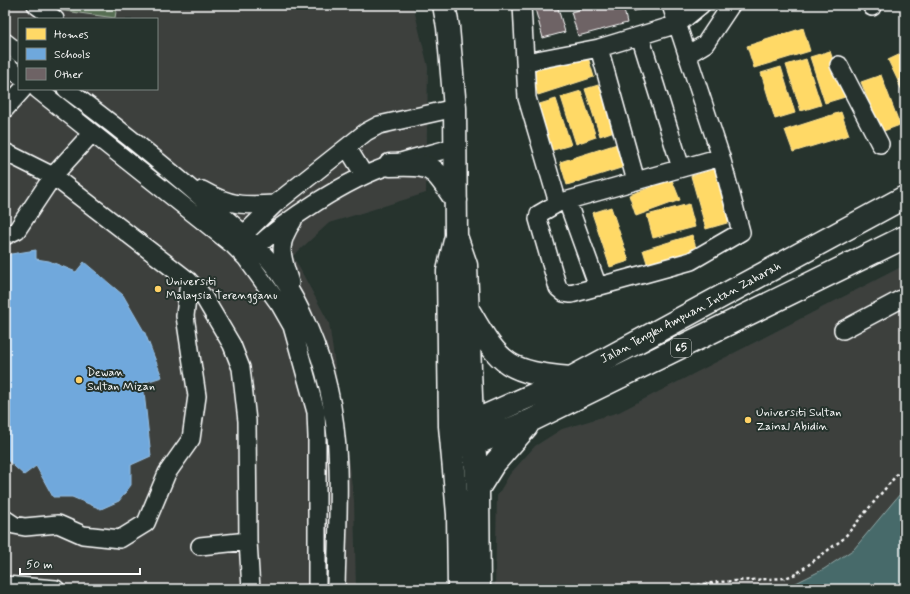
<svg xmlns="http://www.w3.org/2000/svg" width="910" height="594" viewBox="0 0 910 594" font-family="Mynerve,sans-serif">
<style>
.built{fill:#3c413e;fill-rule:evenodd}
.green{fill:#576e53;stroke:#abb6a9}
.water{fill:#466b6a;stroke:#90a6a6}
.homes{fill:#ffd966;stroke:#ffe494}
.schools{fill:#6fa8dc;stroke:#9ac2e6}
.building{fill:#6e6365;stroke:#fff}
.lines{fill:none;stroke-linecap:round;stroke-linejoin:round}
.minor-casing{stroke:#fff;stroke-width:20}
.major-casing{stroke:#fff;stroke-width:25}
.path{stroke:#fff;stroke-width:2.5;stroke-dasharray:3 3;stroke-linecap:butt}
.minor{stroke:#26332d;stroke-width:17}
.major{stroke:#26332d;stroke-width:22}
.poi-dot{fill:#ffd166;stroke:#26332d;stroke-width:1.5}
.labels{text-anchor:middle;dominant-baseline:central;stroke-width:4;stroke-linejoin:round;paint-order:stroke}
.shield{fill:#26332d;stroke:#bec2c0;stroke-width:1}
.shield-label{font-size:11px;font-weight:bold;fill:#fff}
.poi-label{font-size:12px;fill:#fff;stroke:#26332d;text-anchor:start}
.street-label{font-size:12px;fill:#fff;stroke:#26332d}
</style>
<rect width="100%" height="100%" fill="#26332d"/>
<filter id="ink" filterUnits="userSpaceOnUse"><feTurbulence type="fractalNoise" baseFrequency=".025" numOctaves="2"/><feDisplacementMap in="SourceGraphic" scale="8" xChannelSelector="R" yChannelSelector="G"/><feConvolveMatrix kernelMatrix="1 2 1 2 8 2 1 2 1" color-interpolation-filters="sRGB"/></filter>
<g filter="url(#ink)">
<path class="built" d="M5,5H413L428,67L426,193L329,223L293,256L329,323L354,500L356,589H5ZM19,19H157V89H19Z
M905,265V589H495L497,496L510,474L535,446L562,429L619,412Z"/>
<path class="green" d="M51,5H117L115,18L51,9Z"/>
<path class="water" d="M905,488V589H710L794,584L824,569L854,549Z"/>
<path class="homes" d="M803,28L810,51L754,68L747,46Z
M830,51L845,97L825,103L810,57Z
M905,52V80L899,83L888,60Z
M587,54L594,77L538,95L531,72Z
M806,59L821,105L801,111L786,65Z
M781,67L795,113L775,119L761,73Z
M881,75L900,125L881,132L861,82Z
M905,81V97L899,84Z
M605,83L620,129L600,136L585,89Z
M581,91L596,137L576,144L561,97Z
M556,99L571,145L550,151L536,105Z
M841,112L849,135L793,152L785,130Z
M617,144L624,167L567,185L560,162Z
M719,168L734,221L706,229L691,176Z
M672,180L680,200L636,216L629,195Z
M689,204L695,227L653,238L647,215Z
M611,207L629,261L610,267L592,213Z
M692,235L697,251L648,266L643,250Z"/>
<path class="schools" d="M36,250V259L49,261L76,272L84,262L123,295L145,333L162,377L143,383L151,456L131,465V485L119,501L101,509L72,497H53L36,466L24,475L5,458V255Z"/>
<path class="building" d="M534,5H557L565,32L543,38Z
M596,5H623L627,23L578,36L571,12Z
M632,5H659L634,11Z"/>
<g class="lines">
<defs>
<path id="minor" d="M36,5L55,19
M522,5L527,98L558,203L539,214L538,219L558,288L564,293L571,294L691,261L741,232L721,157L671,5
M871,5L872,7
M640,36L681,168
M5,42L19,53
M599,48L636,181
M687,55L705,44L731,5
M526,62L599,48L678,24L701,5
M5,64L19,75
M839,65L880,144
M37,89L233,245L246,258L280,305L292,326L316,412L317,437V589
M66,89C114,124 160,162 204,200C231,223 258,244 279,273C301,305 320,350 328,387C344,453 337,523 336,589
M5,109L23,89
M347,147L364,175
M5,152L53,176L189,281L203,296L232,345L241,368L247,421L248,541L251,589
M202,190C230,206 244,206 275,204
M567,201L598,287
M558,203L721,157
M5,236L17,230L53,176L92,133
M236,242L275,204L366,132L379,125L455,108
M250,253C283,221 347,179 391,165C412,158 434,153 455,147
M290,283C282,256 276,246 293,221
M843,330L905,297
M5,519L14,525L25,527L58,524L83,535L120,539L146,523L167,473L191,439L197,396L185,316L189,281
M200,546L248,541
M5,585L56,589"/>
<path id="major" d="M444,5L448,27L455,108L456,236L448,271L450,426L458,514L459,589
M390,165C434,164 432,165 456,200
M456,236L466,265L472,422L478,489L479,589
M470,313C501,367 509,372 571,378
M450,426L472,422L571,378L905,197
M452,447L475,444L532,420L905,237
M478,489L493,465L527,426"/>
</defs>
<use href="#minor" class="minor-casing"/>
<use href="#major" class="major-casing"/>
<path class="path" d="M668,589L719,582L785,578L796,574L843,539L905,465"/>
<use href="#minor" class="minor"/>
<use href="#major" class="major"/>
</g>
</g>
<g class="poi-dot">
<circle cx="158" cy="289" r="4"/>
<circle cx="79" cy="380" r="4"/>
<circle cx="748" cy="420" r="4"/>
</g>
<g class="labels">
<rect class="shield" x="671" y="339" width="20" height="18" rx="3"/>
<g class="shield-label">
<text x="681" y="348">65</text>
</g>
<g class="poi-label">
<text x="166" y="282">Universiti<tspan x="166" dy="14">Malaysia Terengganu</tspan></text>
<text x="87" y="373">Dewan<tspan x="87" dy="14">Sultan Mizan</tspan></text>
<text x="756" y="413">Universiti Sultan<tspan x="756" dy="14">Zainal Abidin</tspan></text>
</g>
<g class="street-label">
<text transform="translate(691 313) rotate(-28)">Jalan Tengku Ampuan Intan Zaharah</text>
</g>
</g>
<rect width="910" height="594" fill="none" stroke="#26332d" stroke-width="20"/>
<rect x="10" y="10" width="890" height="574" fill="none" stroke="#fff" stroke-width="1.5" filter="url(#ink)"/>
<rect x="18" y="18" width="140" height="72" fill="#26332d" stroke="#7d8581"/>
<rect x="26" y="28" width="20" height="12" fill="#ffd966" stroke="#7d8581"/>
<text x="54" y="38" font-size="12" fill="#ffffff">Homes</text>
<rect x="26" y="48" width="20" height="12" fill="#6fa8dc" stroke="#7d8581"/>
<text x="54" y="58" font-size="12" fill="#ffffff">Schools</text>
<rect x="26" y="68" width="20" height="12" fill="#6e6365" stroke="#7d8581"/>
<text x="54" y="78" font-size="12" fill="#ffffff">Other</text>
<path d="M20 568v6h120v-6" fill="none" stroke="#ffffff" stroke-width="2"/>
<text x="26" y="568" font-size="12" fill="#ffffff" stroke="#26332d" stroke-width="3" paint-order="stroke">50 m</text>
</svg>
